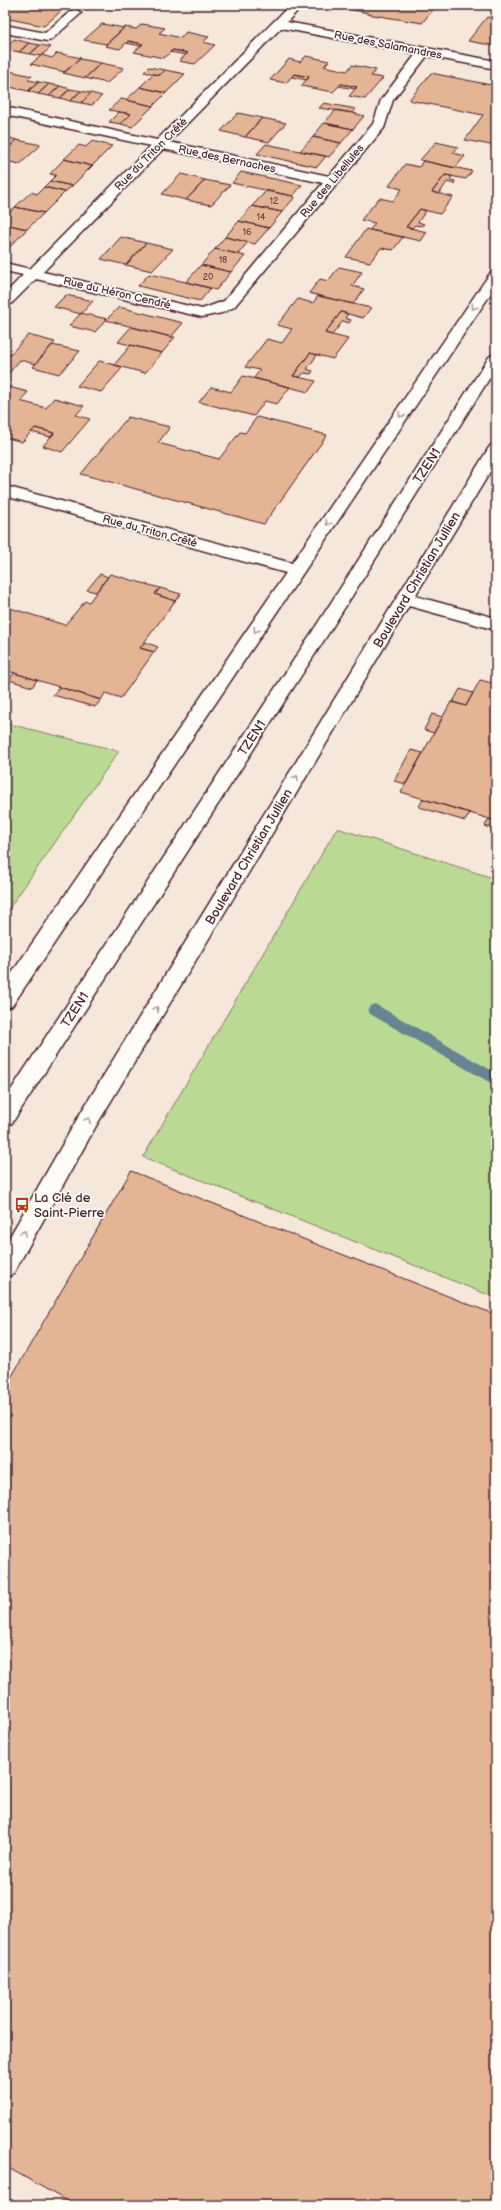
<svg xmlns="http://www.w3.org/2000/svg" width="501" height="2210" viewBox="0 0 501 2210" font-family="'Balsamiq Sans',sans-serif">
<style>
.green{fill:#bada94;stroke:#827c60}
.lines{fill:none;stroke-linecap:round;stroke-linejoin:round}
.stream{fill:#678493;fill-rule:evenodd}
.building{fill:#e3b594;stroke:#4a1f2b}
.service-casing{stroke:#4a1f2b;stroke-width:3}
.minor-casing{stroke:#4a1f2b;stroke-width:3}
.service{fill:#fdfcf7;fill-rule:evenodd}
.minor{fill:#fdfcf7;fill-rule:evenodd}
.oneway{stroke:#ac999b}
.labels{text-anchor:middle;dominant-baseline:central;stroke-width:3.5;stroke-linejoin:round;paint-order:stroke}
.far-number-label{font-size:9px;fill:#704445}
.far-street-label{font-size:11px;fill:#4a1f2b;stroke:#fdfcf7}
.street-label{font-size:13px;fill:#4a1f2b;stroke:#fdfcf7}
.poi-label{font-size:13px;fill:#4a1f2b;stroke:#fdfcf7;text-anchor:start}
</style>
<rect width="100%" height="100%" fill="#f5e7d9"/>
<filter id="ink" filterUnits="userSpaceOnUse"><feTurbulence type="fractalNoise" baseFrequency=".025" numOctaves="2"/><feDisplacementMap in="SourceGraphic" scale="8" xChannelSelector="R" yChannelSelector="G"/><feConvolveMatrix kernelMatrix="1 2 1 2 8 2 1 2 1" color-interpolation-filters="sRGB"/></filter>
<g filter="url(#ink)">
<path class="green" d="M5,723L119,751L5,914Z
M337,828L496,879V1298L143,1157Z"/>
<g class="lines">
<path class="stream" d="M375,1004L496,1073V1086L370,1014L368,1010L370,1006Z"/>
</g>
<path class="building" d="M5,5H68L44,26L5,18Z
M340,5H437L422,23L367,14L368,13L338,7Z
M487,17L496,19V46L468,41Z
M102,24L124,28L106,44L84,40Z
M142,24L165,28L159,33L181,38L186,32L209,37L203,42L215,45L195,64L179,61L188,53L173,50L164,58L134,52L143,44L128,41L120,49L105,46L125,27L136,29Z
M14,39L29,43L19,52L5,49Z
M128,41L143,44L141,46L126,43Z
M29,43L40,45L30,54L19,52Z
M40,45L51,47L41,56L30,54Z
M173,50L188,53L186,55L170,52Z
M57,53L81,58L65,72L31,64L42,55L52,58Z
M306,56L329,61L324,66L347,71L352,65L376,70L371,76L383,78L365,99L349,96L357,87L341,84L333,92L301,86L309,77L294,74L286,83L270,80L289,59L300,62Z
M80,59L101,63L85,78L63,73Z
M101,63L124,68L107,83L85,78Z
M149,67L165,70L160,75L144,72Z
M5,70L32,76L28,80L39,82L28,91L5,86Z
M165,70L185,74L166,93L140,87L153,74L160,75Z
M431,73L496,86V146L465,140L483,115L409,100Z
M294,74L309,77L307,80L292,77Z
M39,82L49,84L38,94L28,91Z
M49,84L60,86L49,96L38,94Z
M341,84L357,87L354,89L339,86Z
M60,86L70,89L60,98L49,96Z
M140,87L166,93L153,106L126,100Z
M70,89L81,91L70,101L60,98Z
M81,91L91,93L81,103L70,101Z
M91,93L102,96L92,105L81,103Z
M121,99L126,100L153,106L132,127L121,124L131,114L109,110Z
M324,103L356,109L353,113L319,108Z
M336,110L353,113L364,116L353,129L324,123Z
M119,112L131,114L121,124L109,122Z
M238,113L262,118L245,137L221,131Z
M262,118L286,123L269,142L245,137Z
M324,123L353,129L341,143L313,137Z
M5,137L17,140L5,151Z
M313,137L341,143L329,157L300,151Z
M17,140L41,145L20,164L5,161V151Z
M92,141L112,146L92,166L64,159L79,145L86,147Z
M436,142L458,147L453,153L465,156L455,168L420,160Z
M266,144L300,151L326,156L317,167L257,154Z
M64,159L92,166L72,186L50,181L56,175L50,174Z
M423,161L472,171L466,179L445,175L432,192L453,197L440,214L420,209L406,227L427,232L421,241L370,230L375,223L361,220L379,198L393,201L402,189L389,186L405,164L419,167Z
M241,172L302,185L293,196L232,183Z
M181,174L205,180L186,200L162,194Z
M445,175L452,176L450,180L455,181L454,184L447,182L439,194L432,192Z
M205,180L230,185L211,205L186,200Z
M50,181L72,186L65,192L44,187Z
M44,187L65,192L44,213L15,207L31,192L37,194Z
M266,191L293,196L295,197L282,212L252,206Z
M252,206L282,212L269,228L239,221Z
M15,207L44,213L27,229L5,224V217Z
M420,209L426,211L418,222L424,224L422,226L415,225L412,228L406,227Z
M239,221L269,228L255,244L225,237Z
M5,224L27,229L5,252Z
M366,229L370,230L403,237L393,250L381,248L370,262L346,257Z
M121,237L146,243L126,265L101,259Z
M225,237L248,242L238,254L215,249Z
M146,243L173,249L152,271L126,265Z
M215,249L238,254L245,256L231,272L201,265Z
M201,265L231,272L216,290L186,282Z
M339,267L362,272L352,286L364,289L353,304L309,293L320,279L328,281Z
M149,274L186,282L211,288L200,301L138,286Z
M66,295L93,301L81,314L54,307Z
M318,296L371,308L363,318L341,312L325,333L348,339L333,359L310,353L293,376L316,381L308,392L254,378L260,370L245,367L267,339L282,343L292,329L277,325L298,299L313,303Z
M119,307L183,323L171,337L106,320Z
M341,312L348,314L345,318L351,320L349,323L343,321L332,335L325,333Z
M81,313L107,319L95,332L69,326Z
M131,327L171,337H175L162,353L118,342Z
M28,335L55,342L35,364L20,360L8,374L5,373V360Z
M52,345L80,351L59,374L33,367Z
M131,345L162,353L145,373L114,365Z
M310,353L317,355L307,369L313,371L311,374L304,373L300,377L293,376Z
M99,361L123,367L101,392L77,386Z
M243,376L290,387L277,404L265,401L254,416L199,402L211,387L231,392Z
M5,386L28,392L20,401L46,408L54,398L84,406L76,415L90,419L62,452L43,446L54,433L35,428L22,442L5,437Z
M128,417L170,427L158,443L219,459L240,432L245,433L257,417L327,435L264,524L81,474Z
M35,428L54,433L51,437L31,432Z
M100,574L108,577L96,592L87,590Z
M110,574L160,588L155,594L175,601L140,648L154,652L121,698L105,693L101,700L5,670V612L10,608L65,625L85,601L89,602Z
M160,588L181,594L175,601L155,594Z
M145,642L158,647L154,652L140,648Z
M14,673L37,680L32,687L9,680Z
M480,680L496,684V821L401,792L451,702L466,706Z
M59,687L101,700L95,707L53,695Z
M460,689L473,693L466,706L453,702Z
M432,714L443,717L434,733L424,730Z
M411,750L423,753L406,784L394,781Z
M423,799L470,813L465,821L419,807Z
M489,819L496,821V830L485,826Z
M131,1171L496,1315V2205H74L5,2166V1388Z"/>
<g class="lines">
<defs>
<path id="service" d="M496,353V368L328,634L12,1123L5,1126V1099L316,626L489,357Z"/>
<path id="minor" d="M290,5H303L287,22L496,61V69L427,56L393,100L384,128L234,307L222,313L202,317L36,279L10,305L5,306V294L23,275L5,271V263L30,269L151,146L5,115V107L157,140ZM281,28L416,54L381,100L373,124L329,176L169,142ZM163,149L323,183L224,301L202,309L43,272Z
M75,9L81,13L79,15L51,40L47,41L5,33V25L45,33L71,11Z
M496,271V286L12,1006L5,1008V983L286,573L5,496V486L292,563L491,272Z
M496,444V462L415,596L496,618V630L409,606L96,1126L13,1274L5,1277V1245L80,1114L488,449L490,446Z"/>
</defs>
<use href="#service" class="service-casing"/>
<use href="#minor" class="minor-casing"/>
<use href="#service" class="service"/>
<use href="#minor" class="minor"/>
</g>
<defs><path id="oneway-chevron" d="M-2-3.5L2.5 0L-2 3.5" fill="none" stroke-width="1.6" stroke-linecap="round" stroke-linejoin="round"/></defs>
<g class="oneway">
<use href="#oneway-chevron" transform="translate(474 307) rotate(124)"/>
<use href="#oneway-chevron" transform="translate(401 415) rotate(124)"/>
<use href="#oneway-chevron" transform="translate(328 523) rotate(124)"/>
<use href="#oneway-chevron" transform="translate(256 630) rotate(124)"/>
<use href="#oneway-chevron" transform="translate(296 778) rotate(-59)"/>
<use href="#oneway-chevron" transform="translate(156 1009) rotate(-59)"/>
<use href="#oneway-chevron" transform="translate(88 1120) rotate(-59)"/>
<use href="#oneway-chevron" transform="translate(24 1233) rotate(-60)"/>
</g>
</g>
<defs>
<symbol id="bus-bare" viewBox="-9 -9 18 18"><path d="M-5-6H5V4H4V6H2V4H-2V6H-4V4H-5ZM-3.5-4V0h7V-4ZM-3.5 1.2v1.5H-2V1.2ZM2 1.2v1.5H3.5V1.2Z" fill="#c8321e" stroke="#fdfcf7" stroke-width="2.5" paint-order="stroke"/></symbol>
</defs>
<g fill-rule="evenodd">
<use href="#bus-bare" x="11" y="1194" width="22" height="22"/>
</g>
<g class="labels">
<g class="far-number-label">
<text x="274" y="201">12</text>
<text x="261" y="217">14</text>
<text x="247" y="232">16</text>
<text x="223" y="260">18</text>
<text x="208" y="277">20</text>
</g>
<g class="far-street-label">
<text transform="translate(388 45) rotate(11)">Rue des Salamandres</text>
<text transform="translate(151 154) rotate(-45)">Rue du Triton Crêté</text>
<text transform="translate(227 159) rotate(12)">Rue des Bernaches</text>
<text transform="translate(332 181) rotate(-50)">Rue des Libellules</text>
<text transform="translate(117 293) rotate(13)">Rue du Héron Cendré</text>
<text transform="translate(150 531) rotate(15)">Rue du Triton Crêté</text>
</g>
<g class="street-label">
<text transform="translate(427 466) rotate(-57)">TZEN1</text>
<text transform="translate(417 580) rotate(-59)">Boulevard Christian Jullien</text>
<text transform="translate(252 738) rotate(-57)">TZEN1</text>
<text transform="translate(249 857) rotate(-59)">Boulevard Christian Jullien</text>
<text transform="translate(75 1010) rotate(-57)">TZEN1</text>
</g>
<g class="poi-label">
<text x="34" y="1198">La Clé de<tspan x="34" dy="15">Saint-Pierre</tspan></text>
</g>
</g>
<rect width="501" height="2210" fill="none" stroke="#fdfcf7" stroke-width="20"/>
<rect x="10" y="10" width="481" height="2190" fill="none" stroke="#4a1f2b" stroke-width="1.5" filter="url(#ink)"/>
</svg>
